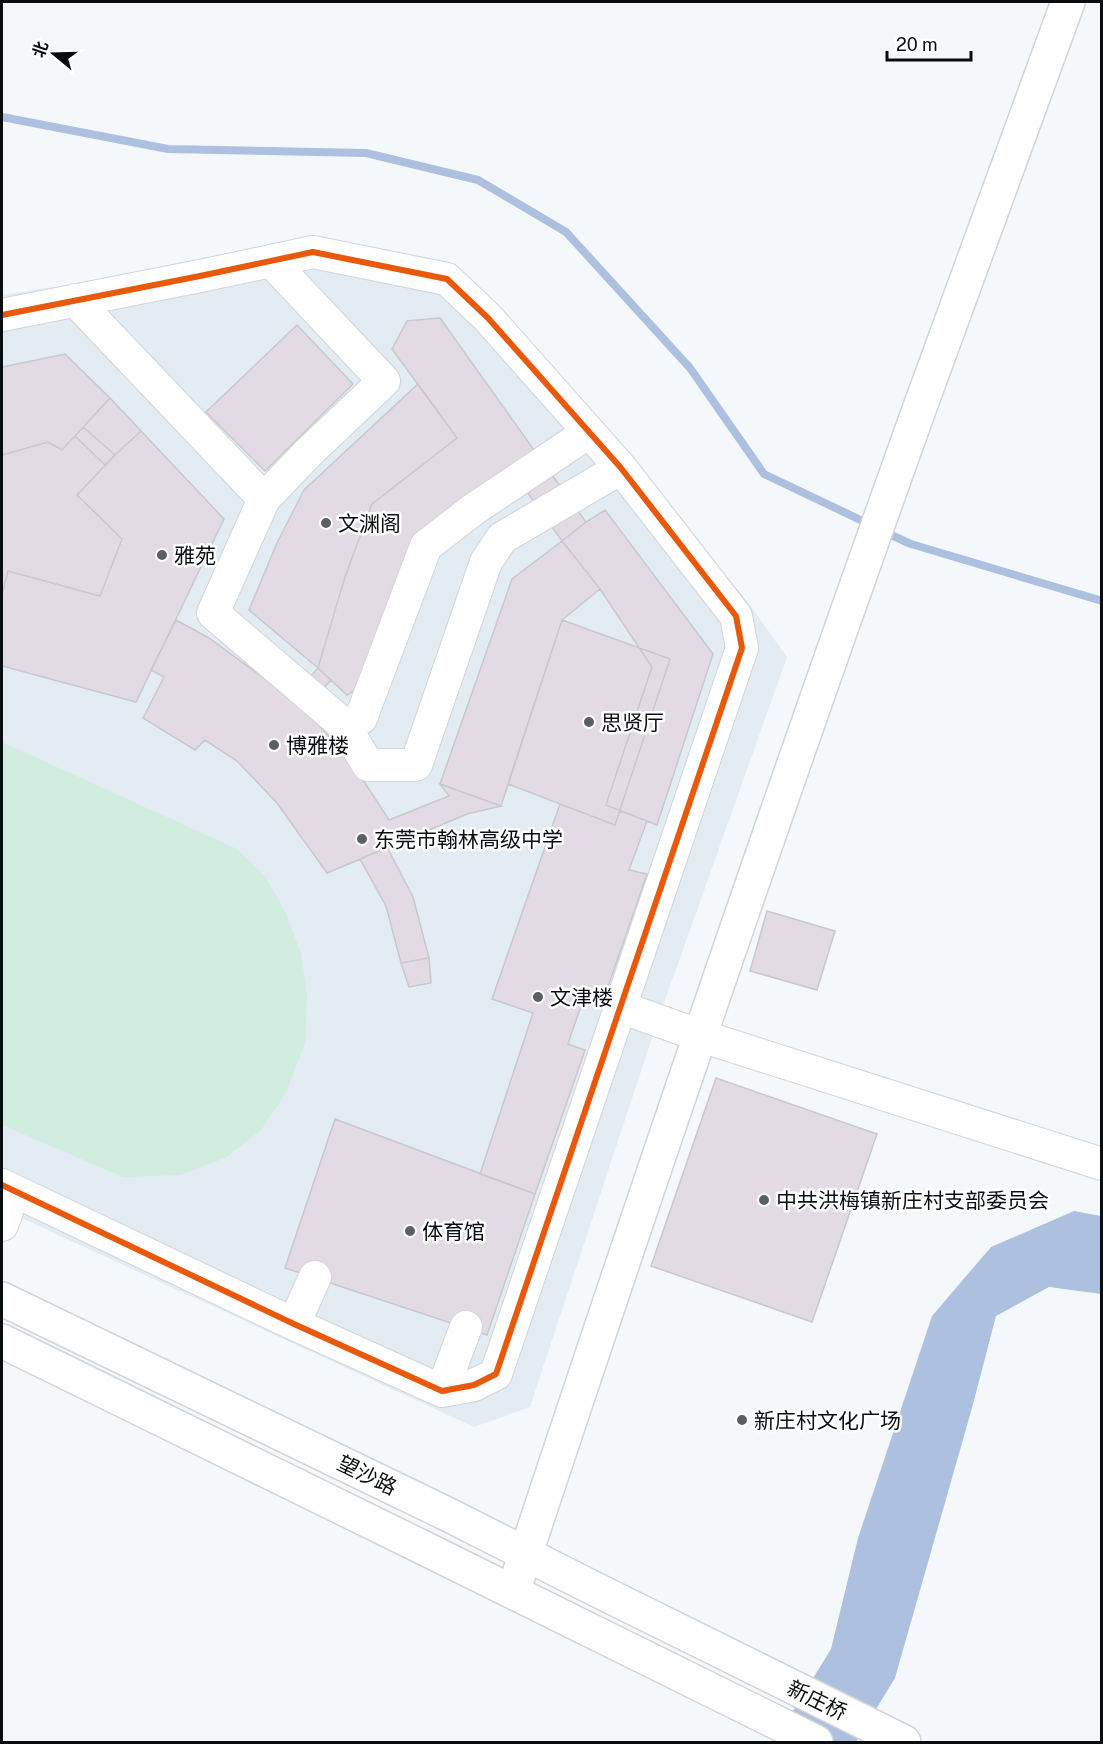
<svg xmlns="http://www.w3.org/2000/svg" width="1103" height="1744" viewBox="0 0 1103 1744" font-family="'Public Sans','Noto Sans SC',sans-serif">
<style>
.built{fill:#e3ecf3}
.green{fill:#d0eddf}
.water{fill:#aec0df}
.lines{fill:none;stroke-linecap:round;stroke-linejoin:round}
.stream{stroke:#aec0df;stroke-width:8}
.building{fill:#e3dbe3;stroke:#c8c9cb;stroke-width:1.5}
.street-casing{stroke:#d2d5d8;stroke-width:34}
.secondary-casing{stroke:#d2d5d8;stroke-width:36}
.street{stroke:#fefefe;stroke-width:32}
.secondary{stroke:#fefefe;stroke-width:33}
.cycleway-casing{stroke:#fff;stroke-width:10}
.cycleway{stroke:#e8590c;stroke-width:6}
.poi-dot{fill:#5c5f62;stroke:#fff;stroke-width:2}
.labels{text-anchor:middle;dominant-baseline:central;stroke-width:5;stroke-linejoin:round;paint-order:stroke}
.poi-label{font-size:21px;fill:#0a0d0f;stroke:#fff;text-anchor:start}
.street-label{font-size:21px;fill:#0a0d0f;stroke:#fff}
</style>
<rect width="100%" height="100%" fill="#f5f8fb"/>
<path class="built" d="M405,257L455,266L529,343L747,601L787,657L658,1020L530,1407L474,1427L2,1209V295L210,263Z"/>
<path class="green" d="M2,742L237,849L264,875L285,911L301,953L307,996L305,1043L286,1093L261,1130L225,1158L180,1175L123,1177L2,1125Z"/>
<path class="water" d="M1074,1211L1101,1216V1294L1049,1287L996,1316L972,1408L895,1678L856,1742H774L831,1649L858,1538L932,1316L991,1247Z"/>
<g class="lines">
<path class="stream" d="M2,117L168,149L366,153L478,180L566,232L690,368L764,474L871,525
M882,531L911,544L1102,601"/>
</g>
<path class="building" d="M440,318L534,450L416,538L368,683L347,695L318,668L345,577L372,504L457,438L392,349L407,321Z
M297,325L353,384L265,471L206,412Z
M65,354L110,398L62,450L48,442L2,455V367Z
M65,354L110,398L224,519L136,702L2,666V367Z
M418,384L457,438L372,504L345,577L318,668L249,610L277,543L304,490Z
M83,427L115,455L105,465L75,436Z
M141,431L224,519L136,702L2,666V595L8,571L100,596L122,539L77,495L115,455Z
M534,450L586,522L562,541L510,468Z
M605,510L713,654L657,825L606,805L652,667L600,589L562,541L586,522Z
M562,541L600,589L562,620L501,806L440,784L512,579Z
M176,620L209,638L291,698L318,668L331,680L305,709L352,763L389,820L449,796L440,784L501,806L467,814L327,873L277,803L237,761L205,740L195,750L143,718L164,677L151,670Z
M562,620L670,659L615,825L508,784Z
M560,804L615,825L620,811L647,821L629,870L647,874L603,1001L585,995L574,1026L568,1044L585,1050L535,1194L480,1174L533,1013L492,999Z
M387,847L413,897L429,958L401,963L386,906L360,859Z
M767,911L835,931L817,990L750,971Z
M429,958L431,983L409,987L401,963Z
M716,1078L877,1134L812,1322L651,1266Z
M335,1119L535,1194L487,1335L285,1268Z"/>
<g class="lines">
<defs>
<path id="street" d="M271,261L384,381L308,453L264,499L213,613L344,725
M75,300L264,499
M2,315L200,276L313,252L447,279L488,318L621,468L736,616L742,648L496,1374L474,1385L442,1391L294,1324L2,1185
M589,432L474,509L426,546L361,718L344,725L368,765H416L486,562L502,538L621,468
M620,1007L701,1036L1102,1164
M2,1225L7,1212L10,1189
M294,1324L315,1277
M442,1391L466,1327"/>
<path id="secondary" d="M2,1299L447,1514L595,1589L904,1742
M2,1341L432,1552L816,1742
M513,1592C644,1196 779,800 920,407C969,272 1019,137 1068,2"/>
</defs>
<use href="#street" class="street-casing"/>
<use href="#secondary" class="secondary-casing"/>
<use href="#street" class="street"/>
<use href="#secondary" class="secondary"/>
<defs>
<path id="cycleway" d="M2,315L200,276L313,252L447,279L488,318L621,468L736,616L742,648L496,1374L474,1385L442,1391L294,1324L2,1185"/>
</defs>
<use href="#cycleway" class="cycleway-casing"/>
<use href="#cycleway" class="cycleway"/>
</g>
<g class="poi-dot">
<circle cx="326" cy="523" r="6"/>
<circle cx="162" cy="555" r="6"/>
<circle cx="589" cy="722" r="6"/>
<circle cx="274" cy="745" r="6"/>
<circle cx="362" cy="839" r="6"/>
<circle cx="538" cy="997" r="6"/>
<circle cx="764" cy="1200" r="6"/>
<circle cx="410" cy="1231" r="6"/>
<circle cx="742" cy="1420" r="6"/>
</g>
<g class="labels">
<g class="poi-label">
<text x="338" y="523">文渊阁</text>
<text x="174" y="555">雅苑</text>
<text x="601" y="722">思贤厅</text>
<text x="286" y="745">博雅楼</text>
<text x="374" y="839">东莞市翰林高级中学</text>
<text x="550" y="997">文津楼</text>
<text x="776" y="1200">中共洪梅镇新庄村支部委员会</text>
<text x="422" y="1231">体育馆</text>
<text x="754" y="1420">新庄村文化广场</text>
</g>
<g class="street-label">
<text transform="translate(367 1475) rotate(26)">望沙路</text>
<text transform="translate(817 1700) rotate(26)">新庄桥</text>
</g>
</g>
<rect width="1103" height="1744" fill="none" stroke="#0a0d0f" stroke-width="6"/>
<g transform="translate(54 54) rotate(289)" stroke="#ffffff" stroke-width="4.5" paint-order="stroke">
<path d="M0-4.5L10 22L0 15L-10 22Z" fill="#0a0d0f"/>
<text y="-9" font-size="16" font-weight="bold" text-anchor="middle" fill="#0a0d0f">北</text>
</g>
<path d="M887 51v9h84v-9" fill="none" stroke="#0a0d0f" stroke-width="3"/>
<text x="896" y="51" font-size="18" fill="#0a0d0f" stroke="#ffffff" stroke-width="4.5" paint-order="stroke">20 m</text>
</svg>
